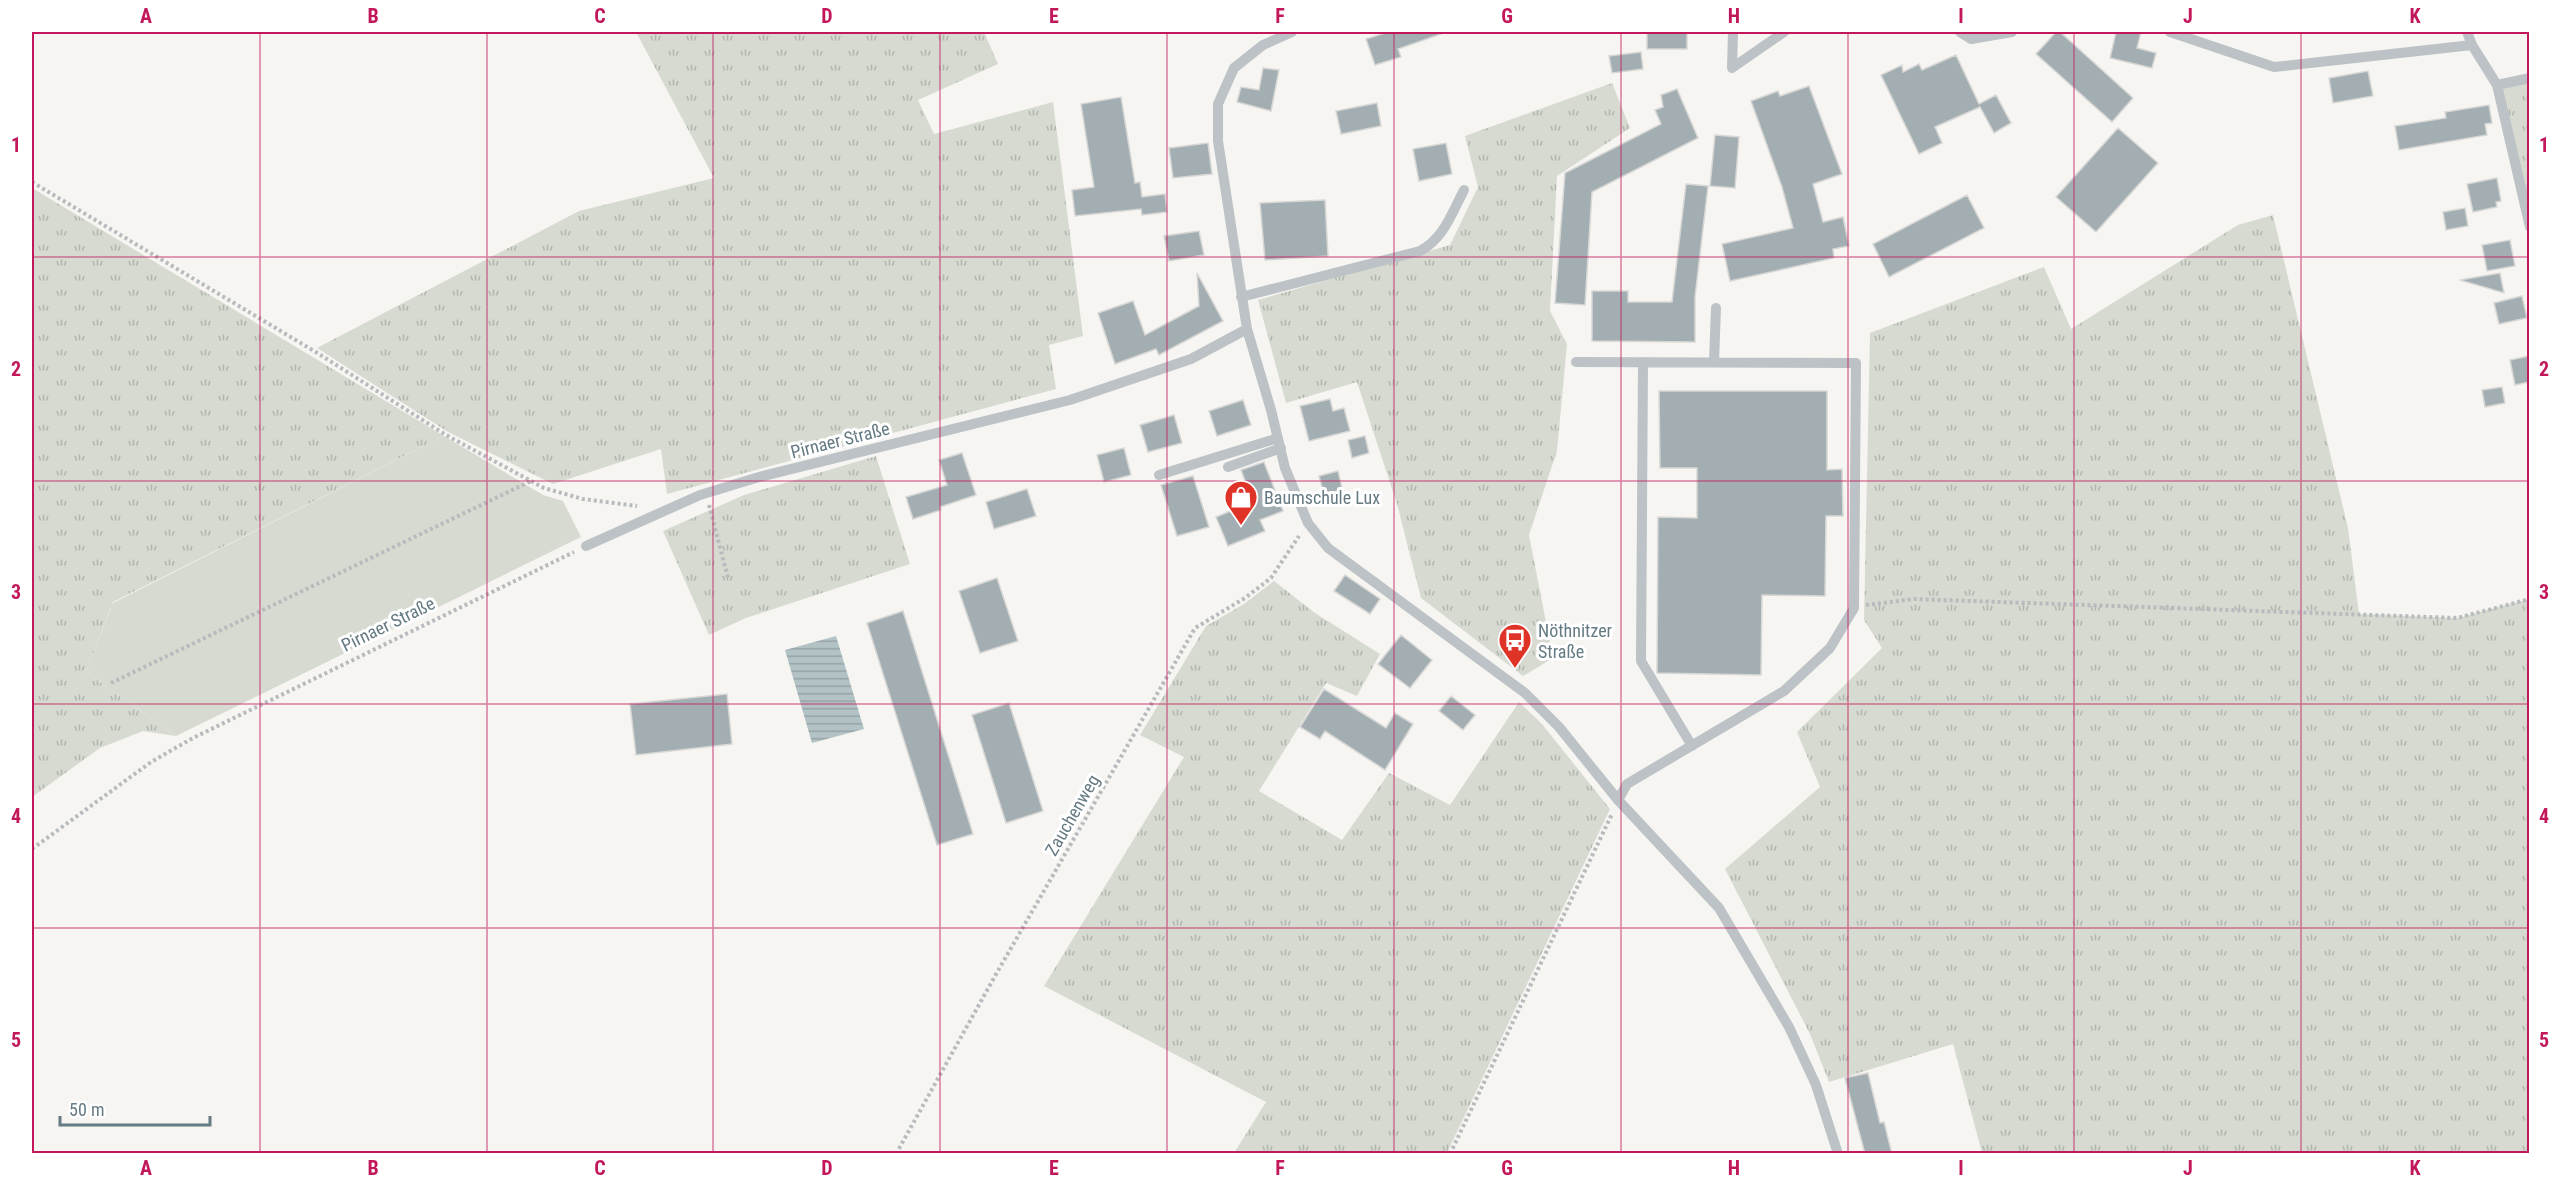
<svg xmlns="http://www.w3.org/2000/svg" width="2561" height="1185" viewBox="0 0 2561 1185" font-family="'Roboto Condensed',sans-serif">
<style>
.grass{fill:url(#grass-tufts)}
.garden{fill:#d6dad1}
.water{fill:url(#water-rules)}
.building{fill:#a3aeb2;stroke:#d7d7d5;stroke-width:1.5}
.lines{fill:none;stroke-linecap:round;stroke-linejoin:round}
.path{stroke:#b7bbbd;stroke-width:4;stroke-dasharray:3 3;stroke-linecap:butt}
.minor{stroke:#bcc2c5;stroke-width:10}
.grid{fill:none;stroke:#c2185b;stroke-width:1.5;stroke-opacity:0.55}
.labels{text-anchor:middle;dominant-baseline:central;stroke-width:6;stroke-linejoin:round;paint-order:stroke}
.street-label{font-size:18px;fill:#657a83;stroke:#fff}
.poi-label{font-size:18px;fill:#657a83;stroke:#fff;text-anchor:start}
.neatline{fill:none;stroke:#c2185b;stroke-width:2}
.grid-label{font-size:20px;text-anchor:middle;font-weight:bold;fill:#c2185b}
</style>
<defs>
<pattern id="grass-tufts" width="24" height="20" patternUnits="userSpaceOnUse" patternTransform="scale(1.5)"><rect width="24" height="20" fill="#d6dad1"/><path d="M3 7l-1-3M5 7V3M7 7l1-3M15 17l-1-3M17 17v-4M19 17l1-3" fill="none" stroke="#b1b6af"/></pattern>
<pattern id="water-rules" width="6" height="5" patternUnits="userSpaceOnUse" patternTransform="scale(1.5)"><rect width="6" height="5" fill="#b3c3c5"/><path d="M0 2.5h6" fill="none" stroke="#95a3a5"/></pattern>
</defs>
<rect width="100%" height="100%" fill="#f6f5f2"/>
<path class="grass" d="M636,32H984L998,64L918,100L934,134L1053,102L1083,336L1049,345L1056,389L667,494L661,449L553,484L448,432L317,348L579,211L714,178Z
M2529,78V227L2497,85Z
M1612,83L1630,128L1557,176L1550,311L1567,344L1557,451L1529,535L1553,658L1523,676L1421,598L1397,504L1357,382L1286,403L1258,300L1450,245L1478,187L1465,136Z
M32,188L444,436L113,602L86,672L176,736L143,731L100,748L32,797Z
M2273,215L2348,528L2359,614L2457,618L2529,599V1153H1982L1953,1044L1829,1082L1810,1034L1725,869L1820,787L1797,732L1882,648L1864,620L1870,333L2044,267L2071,329L2238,225Z
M876,456L910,564L746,618L709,635L663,531L744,495Z
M1274,581L1315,613L1380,654L1357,696L1326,683L1259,791L1342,840L1389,773L1450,805L1519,702L1542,724L1610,809L1447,1153H1234L1266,1102L1044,986L1184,757L1140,735L1206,626L1244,604Z"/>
<path class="garden" d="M444,436L543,495L563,501L581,537L176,736L86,672L113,603Z"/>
<path class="water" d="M836,636L864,729L812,743L785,650Z"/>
<path class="building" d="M1388,32H1441V34L1398,49L1401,57L1375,65L1366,39Z
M1647,32H1687V49H1647Z
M2056,32H2060L2133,98L2112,122L2036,54Z
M2116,32H2141L2137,48L2156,53L2152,68L2110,58Z
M1641,52L1643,69L1612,73L1609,56Z
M1956,55L1979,104L1996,95L2011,123L1994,133L1980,107L1935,127L1942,143L1919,154L1881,75L1902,65L1903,72L1919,64L1922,70Z
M1263,68L1279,70L1271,111L1237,102L1241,87L1259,90Z
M2368,71L2373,96L2333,103L2329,78Z
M1809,86L1842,174L1813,184L1823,222L1843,217L1849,246L1833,249L1834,258L1730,281L1722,244L1793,228L1782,187L1751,101L1778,91L1780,96Z
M1677,89L1698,138L1592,192L1585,305L1555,303L1565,173L1661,124L1655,110L1663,107L1661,95Z
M1121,97L1135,183L1140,182L1142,197L1165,194L1167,212L1142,215L1141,209L1075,216L1072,190L1094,187L1081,104Z
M1377,103L1381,126L1341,134L1336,111Z
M2489,105L2492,123L2485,124L2487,135L2399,150L2395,126L2446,118L2445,112Z
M2118,128L2158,163L2096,232L2056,197Z
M1715,135L1739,137L1735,188L1710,186Z
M1208,143L1212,174L1173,178L1169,148Z
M1446,143L1452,174L1419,181L1413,149Z
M2497,178L2501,201L2496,202L2497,207L2473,212L2467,184Z
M1686,184L1708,186L1695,297V342L1592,341V291H1628V302H1672Z
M1967,195L1984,228L1889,277L1873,244Z
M1325,200L1328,256L1265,260L1260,203Z
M2465,208L2468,226L2446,230L2443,212Z
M1199,231L1204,255L1169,261L1164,236Z
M2510,240L2515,266L2487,271L2482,245Z
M1197,273L1223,321L1159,355L1156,349L1115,364L1098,313L1133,301L1145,335L1199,306Z
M2500,273L2504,293L2460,280Z
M2522,296L2527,318L2499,324L2494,303Z
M2529,356V382L2515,385L2510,360Z
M2502,387L2505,403L2485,407L2482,390Z
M1659,391H1827V470L1842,469L1843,516H1826L1825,596L1762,595L1761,675L1657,673L1658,517L1697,518V468H1660Z
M1330,399L1333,411L1344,408L1350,431L1309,441L1300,406Z
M1243,400L1251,425L1217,436L1209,411Z
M1174,415L1182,443L1148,452L1140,425Z
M1365,436L1369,453L1352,458L1348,440Z
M1124,448L1131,475L1104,482L1097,455Z
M962,453L976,495L940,507L941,510L913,519L906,497L947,485L939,460Z
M1264,462L1283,511L1260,520L1265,531L1228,546L1216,517L1253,502L1241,470Z
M1338,471L1345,501L1327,505L1319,476Z
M1193,476L1209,527L1177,536L1161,485Z
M1027,489L1036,516L994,529L986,502Z
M1345,575L1380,599L1370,614L1334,591Z
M997,578L1018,641L980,653L959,591Z
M903,611L973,834L937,845L867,623Z
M1401,635L1432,660L1410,688L1378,664Z
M1324,689L1386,728L1395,713L1413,724L1385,770L1325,731L1320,739L1300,727Z
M727,694L732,744L636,755L630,704Z
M1451,696L1475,715L1463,730L1439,711Z
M1009,703L1043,811L1006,823L972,715Z
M1868,1073L1880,1123L1884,1122L1892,1154H1865L1845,1078Z"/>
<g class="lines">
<path class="path" d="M32,182L319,354L446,435L544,488L583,499L637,506
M709,505L728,578
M1866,605L1914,599L2457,618L2530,599
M111,683L531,481
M32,849L151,762L193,738L574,552
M896,1154L995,976L1195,628L1245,598L1271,578L1299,536
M1450,1154L1612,814"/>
<path class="minor" d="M1292,32L1263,45L1234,68L1218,104V141L1247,329L1271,410L1285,468L1308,523L1328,548L1525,693L1559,727L1618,800L1719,908L1789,1027L1816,1085L1838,1154
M1733,32L1732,68L1784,32
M1960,32L1971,39L2012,32
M2170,32L2274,67L2472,45
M2467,32L2472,45L2497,85L2530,227
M2497,85L2530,78
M1241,297L1420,251C1444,238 1452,213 1464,190
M1576,362L1856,363L1854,608L1830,648L1784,691L1627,784L1618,800
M1643,362L1641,661L1692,746
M1714,362L1716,308
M1228,467L1281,448
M1159,475L1278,438
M586,546L700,495L759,477L1070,400L1191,359L1247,329"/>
</g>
<path class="grid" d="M260,32V1154M487,32V1154M713,32V1154M940,32V1154M1167,32V1154M1394,32V1154M1621,32V1154M1848,32V1154M2074,32V1154M2301,32V1154M32,257H2530M32,481H2530M32,704H2530M32,928H2530"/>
<defs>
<symbol id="shop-pin" viewBox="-11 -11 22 30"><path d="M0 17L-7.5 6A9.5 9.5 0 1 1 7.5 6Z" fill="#e03328" stroke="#fff"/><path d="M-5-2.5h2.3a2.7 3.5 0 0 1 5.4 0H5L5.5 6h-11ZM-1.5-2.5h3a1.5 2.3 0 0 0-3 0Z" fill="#fff"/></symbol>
<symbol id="bus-pin" viewBox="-11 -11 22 30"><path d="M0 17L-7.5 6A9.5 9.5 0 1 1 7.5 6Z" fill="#e03328" stroke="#fff"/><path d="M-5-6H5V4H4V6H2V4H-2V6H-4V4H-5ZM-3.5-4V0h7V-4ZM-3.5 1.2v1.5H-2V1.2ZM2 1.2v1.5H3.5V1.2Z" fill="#fff"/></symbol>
</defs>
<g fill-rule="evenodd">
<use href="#shop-pin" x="1222" y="478" width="38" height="52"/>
<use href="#bus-pin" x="1496" y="621" width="38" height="52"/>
</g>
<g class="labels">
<g class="street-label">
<text transform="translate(840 440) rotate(-14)">Pirnaer Straße</text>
<text transform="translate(388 624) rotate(-26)">Pirnaer Straße</text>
<text transform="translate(1072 815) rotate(-60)">Zauchenweg</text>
</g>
<g class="poi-label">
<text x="1264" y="497">Baumschule Lux</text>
<text x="1538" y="630">Nöthnitzer<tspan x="1538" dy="21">Straße</tspan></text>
</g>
</g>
<rect width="2561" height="1185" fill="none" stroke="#ffffff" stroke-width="66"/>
<path d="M60 1116v9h150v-9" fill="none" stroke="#657a83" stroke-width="3"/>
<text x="69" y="1116" font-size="18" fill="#657a83" stroke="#ffffff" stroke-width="4.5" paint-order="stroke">50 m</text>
<rect x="33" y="33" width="2495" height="1119" class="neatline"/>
<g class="grid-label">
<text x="146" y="23">A</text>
<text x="373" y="23">B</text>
<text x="600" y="23">C</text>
<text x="827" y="23">D</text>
<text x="1054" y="23">E</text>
<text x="1280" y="23">F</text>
<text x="1507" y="23">G</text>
<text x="1734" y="23">H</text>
<text x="1961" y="23">I</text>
<text x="2188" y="23">J</text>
<text x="2415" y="23">K</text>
<text x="16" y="152">1</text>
<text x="2544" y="152">1</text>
<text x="16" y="376">2</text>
<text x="2544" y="376">2</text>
<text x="16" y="599">3</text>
<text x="2544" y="599">3</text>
<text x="16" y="823">4</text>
<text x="2544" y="823">4</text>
<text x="16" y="1047">5</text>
<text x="2544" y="1047">5</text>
<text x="146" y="1175">A</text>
<text x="373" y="1175">B</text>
<text x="600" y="1175">C</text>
<text x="827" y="1175">D</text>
<text x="1054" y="1175">E</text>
<text x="1280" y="1175">F</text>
<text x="1507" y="1175">G</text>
<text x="1734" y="1175">H</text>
<text x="1961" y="1175">I</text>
<text x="2188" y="1175">J</text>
<text x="2415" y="1175">K</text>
</g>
</svg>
